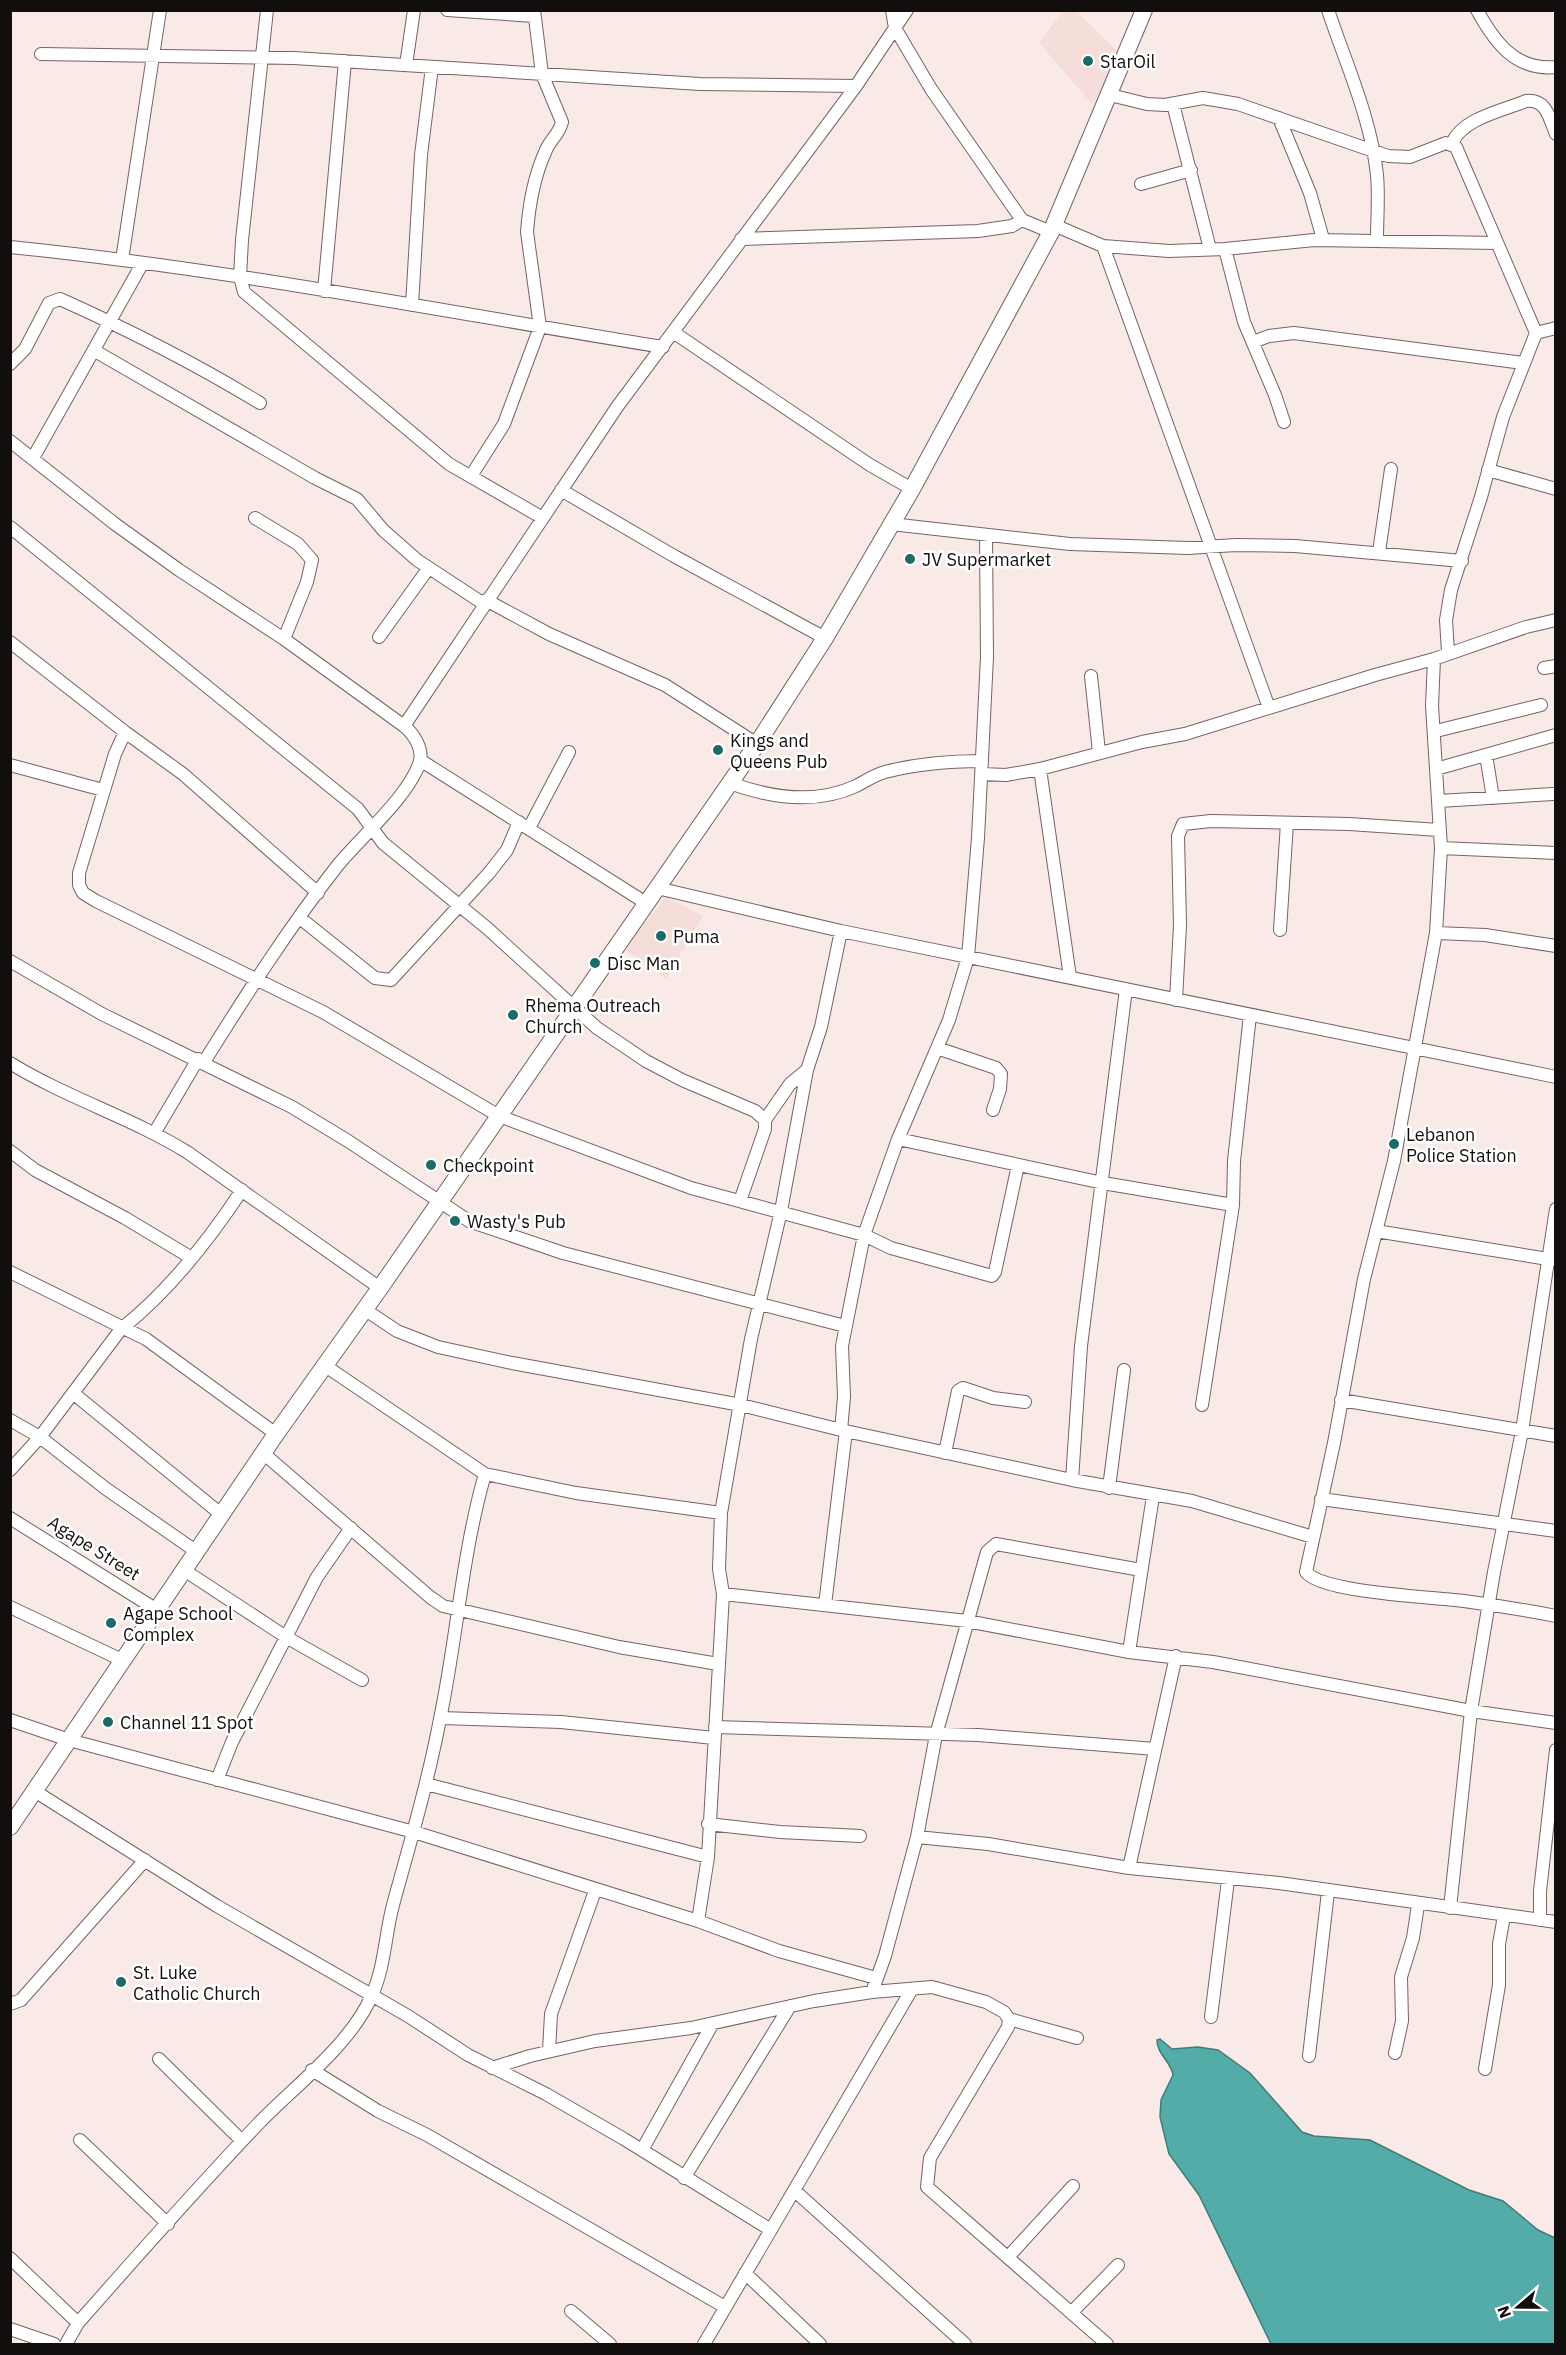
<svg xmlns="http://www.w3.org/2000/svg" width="1566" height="2355" viewBox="0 0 1566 2355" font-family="'IBM Plex Sans',sans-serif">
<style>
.built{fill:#f5ddd9}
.water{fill:#54aca8;stroke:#407d7a;stroke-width:1.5}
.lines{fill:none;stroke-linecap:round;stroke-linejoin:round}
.minor-casing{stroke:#726563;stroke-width:14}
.major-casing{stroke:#726563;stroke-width:18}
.minor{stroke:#fff;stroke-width:12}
.major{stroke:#fff;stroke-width:16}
.poi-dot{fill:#1e6a67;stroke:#fff;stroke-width:2}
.labels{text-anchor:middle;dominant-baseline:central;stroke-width:5;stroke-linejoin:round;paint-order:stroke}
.poi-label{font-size:18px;fill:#130e0e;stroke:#fff;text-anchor:start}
.street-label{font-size:18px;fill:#130e0e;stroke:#fff}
</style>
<rect width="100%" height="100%" fill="#f9eae7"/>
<path class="built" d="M1063,11H1076L1122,56L1093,105L1039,43Z
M666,897L703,916L666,979L624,949Z"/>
<path class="water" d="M1160,2039L1172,2049L1198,2047L1218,2050L1250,2073L1302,2132L1314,2136L1370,2140L1469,2190L1503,2201L1538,2230L1555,2238V2344H1271L1199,2195L1169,2154L1160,2117L1161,2100L1173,2075C1171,2061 1157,2055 1157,2040Z"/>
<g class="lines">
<defs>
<path id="minor" d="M267,10L242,240L240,277L244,292L449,464L541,517
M447,10L534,16
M892,10L895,28L931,89L1022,220L1051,232
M1328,10C1346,64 1371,118 1377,175C1379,196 1377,218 1377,240
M1477,10C1495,43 1516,71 1556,67
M41,54L294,58L700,84L856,86
M406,65L414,10
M1110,95L1147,104L1165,105L1203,98L1238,104L1388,156L1410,157L1446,143L1456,147L1536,333L1503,417L1481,497L1451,590L1446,620L1448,652
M1173,104L1210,249
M1279,118L1310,193L1323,239
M1452,143C1463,118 1502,111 1526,101C1547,99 1549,118 1556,134
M1141,184L1191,170
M1054,225L1103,246L1169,251L1225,249L1314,240L1497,243
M741,239L978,231L1012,226L1022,220
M1103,246L1269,708
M10,247C229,269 446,312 663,347
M1225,249L1244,322L1275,395L1284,422
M122,260L160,10
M324,291L345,61
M412,305L421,155L432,67
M673,332L870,465L912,489
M1536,333L1556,328
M1253,342L1269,336L1294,333L1523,363
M95,351L315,478L357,499L383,530L417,560L484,604
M10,364L25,349L49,303L60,299C129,330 196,364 260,403
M10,441L115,524L179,570L284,639L404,726C413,733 423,748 420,761C411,794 359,839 338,865C289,927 246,995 204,1062
M33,458L142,264
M1488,470L1556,489
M471,476L504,424L540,327L527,232C529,205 535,174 546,150C550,140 560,133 562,122L542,74L534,10
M561,490L674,556L825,638
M255,518L298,544L312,560L307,582L284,639
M891,524L1070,544L1188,548L1236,545L1295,546L1462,561
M10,527L358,809L383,843L487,928L597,1028L646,1061L682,1080L755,1111L765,1120V1129L740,1201
M1379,552L1391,469
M486,600L549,634L665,685L757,744
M379,637L428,569
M10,642L125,732L183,774L318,893
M1434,659L1432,706L1441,848L1436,933L1394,1161L1364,1279L1334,1443L1306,1572C1322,1593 1434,1597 1464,1601C1494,1605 1525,1610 1556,1616
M1544,668L1556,666
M1091,676L1099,752
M404,726L617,407L856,86L907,10
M1436,731L1541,705
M125,732L115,754L79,873V885L83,893L96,901L323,1012L499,1116L691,1188L864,1235L898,1139L949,1020L968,957L978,838L987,657L986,535
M1486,755L1493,798
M420,760L646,903
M10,765L103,790
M1040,769L1070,977
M1436,769L1556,735
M982,774L1006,775L1040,769L1142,742L1185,734L1375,675L1434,659L1526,627L1556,620
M730,783C771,798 815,805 856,786C866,781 874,775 885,772C916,764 950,761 982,761
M1439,801L1553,794
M529,828L569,752
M1441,848L1556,853
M657,888L841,931L1556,1077
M300,918L375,978L391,980L489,873L507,850L519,822
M1280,930L1287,823
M1436,933L1485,935L1556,946
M10,961L102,1014L292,1107L348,1141L469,1221L563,1253L845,1326
M1176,1000L1180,925L1178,836L1183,824L1211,821L1349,824L1439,830
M937,1048L996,1068L1001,1074L1000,1089L993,1110
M10,1063C67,1098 130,1117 187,1152L380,1288
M765,1120L790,1084L807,1070
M155,1132L198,1059
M898,1139L1103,1183L1233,1205
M10,1151L35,1170L125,1218L190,1257
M1376,1231L1554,1260
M10,1272L146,1339L276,1434
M364,1309L397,1331L438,1347L512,1363L741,1405L841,1430L1072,1480L1192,1501L1313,1537
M324,1365L485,1474L576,1493L721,1513
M73,1393L222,1515
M1341,1400L1556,1436
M1202,1405L1233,1205L1234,1161L1250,1015
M10,1420L40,1437L105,1488L197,1552
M841,1430L844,1397L842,1346L864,1235L891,1248L992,1276L995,1272L1018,1165
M263,1453L430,1597L443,1606L619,1647L718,1664
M945,1453L958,1391L963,1388L993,1398L1025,1402
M10,1470L40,1437L121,1329C168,1292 209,1240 242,1190
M1072,1480L1081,1346L1126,989
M1109,1488L1124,1370
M1321,1499L1556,1531
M10,1518L157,1610
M184,1570L286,1637L362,1680
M723,1594L967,1621L1129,1652L1213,1662L1471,1711L1556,1723
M825,1605L846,1431
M10,1607L124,1661
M1129,1652L1153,1496
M441,1718L561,1722L714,1738
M10,1720L69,1740L414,1832L698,1921L779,1951L876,1978
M715,1727L978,1735L1155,1749
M217,1780L232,1742L317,1577L351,1528
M426,1784L708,1857
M33,1790L217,1906L408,2016L468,2055L546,2094L624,2139L771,2230
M708,1824L780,1832L860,1836
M917,1837L988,1844L1129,1868L1279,1883L1556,1922
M1129,1868L1176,1656
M1450,1908L1471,1711L1494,1572L1522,1431L1556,1209
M1540,1920V1891L1556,1750
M698,1921L708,1857L723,1594L719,1569L721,1513L751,1339L781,1211L807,1070L821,1027L841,931
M872,1992L885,1956L917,1837L936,1735L987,1552L996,1544L1141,1570
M10,2004L21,2000L145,1860
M1211,2017L1228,1880
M1009,2019L1008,2027L930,2158L927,2187L1107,2344
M549,2051L551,2014L595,1891
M1395,2053L1402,2021L1401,1977L1413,1938L1418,1905
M1309,2056L1328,1892
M159,2059L242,2141
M492,2068L530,2056L595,2041L691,2028L814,2001L872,1992L932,1987L986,2002L1004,2012L1009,2019L1077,2038
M1485,2069L1499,1985V1944L1504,1916
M312,2070L378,2111L427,2135L725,2307
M80,2140L168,2224
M642,2150L713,2023
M684,2178L790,2006
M795,2191L965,2344
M1008,2257L1073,2186
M10,2258L78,2323
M745,2273L820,2344
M571,2311L610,2344
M1071,2313L1118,2265
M10,2329L54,2344
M66,2344L78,2323C137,2256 197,2188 259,2123C295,2086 352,2043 372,1995C385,1966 385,1935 393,1905C410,1843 428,1782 440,1719C457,1638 462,1554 485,1474
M704,2344L912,1989"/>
<path id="major" d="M10,1827L276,1434L380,1288L757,744L825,638L912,489L1051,232L1144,10"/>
</defs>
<use href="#minor" class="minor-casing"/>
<use href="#major" class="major-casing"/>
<use href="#minor" class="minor"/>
<use href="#major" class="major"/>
</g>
<g class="poi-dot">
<circle cx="1088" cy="61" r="6"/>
<circle cx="910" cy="559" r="6"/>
<circle cx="718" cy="750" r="6"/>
<circle cx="661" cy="936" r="6"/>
<circle cx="595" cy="963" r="6"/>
<circle cx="513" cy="1015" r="6"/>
<circle cx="1394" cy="1144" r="6"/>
<circle cx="431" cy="1165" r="6"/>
<circle cx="455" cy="1221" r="6"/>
<circle cx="111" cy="1623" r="6"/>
<circle cx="108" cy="1722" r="6"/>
<circle cx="121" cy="1982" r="6"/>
</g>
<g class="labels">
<g class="poi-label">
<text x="1100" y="61">StarOil</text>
<text x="922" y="559">JV Supermarket</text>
<text x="730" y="740">Kings and<tspan x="730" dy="21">Queens Pub</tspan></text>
<text x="673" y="936">Puma</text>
<text x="607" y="963">Disc Man</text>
<text x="525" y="1005">Rhema Outreach<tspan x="525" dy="21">Church</tspan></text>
<text x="1406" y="1134">Lebanon<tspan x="1406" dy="21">Police Station</tspan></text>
<text x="443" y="1165">Checkpoint</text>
<text x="467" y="1221">Wasty's Pub</text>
<text x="123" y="1613">Agape School<tspan x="123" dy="21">Complex</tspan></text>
<text x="120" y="1722">Channel 11 Spot</text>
<text x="133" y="1972">St. Luke<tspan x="133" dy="21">Catholic Church</tspan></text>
</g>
<g class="street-label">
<text transform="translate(94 1548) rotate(32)">Agape Street</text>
</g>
</g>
<rect width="1566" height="2355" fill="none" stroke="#130e0e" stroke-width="24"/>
<g transform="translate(1518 2307) rotate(250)" stroke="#ffffff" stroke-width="4.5" paint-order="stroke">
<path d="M0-4.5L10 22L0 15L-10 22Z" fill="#130e0e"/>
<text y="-9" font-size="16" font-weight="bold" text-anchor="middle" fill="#130e0e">N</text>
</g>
</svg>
